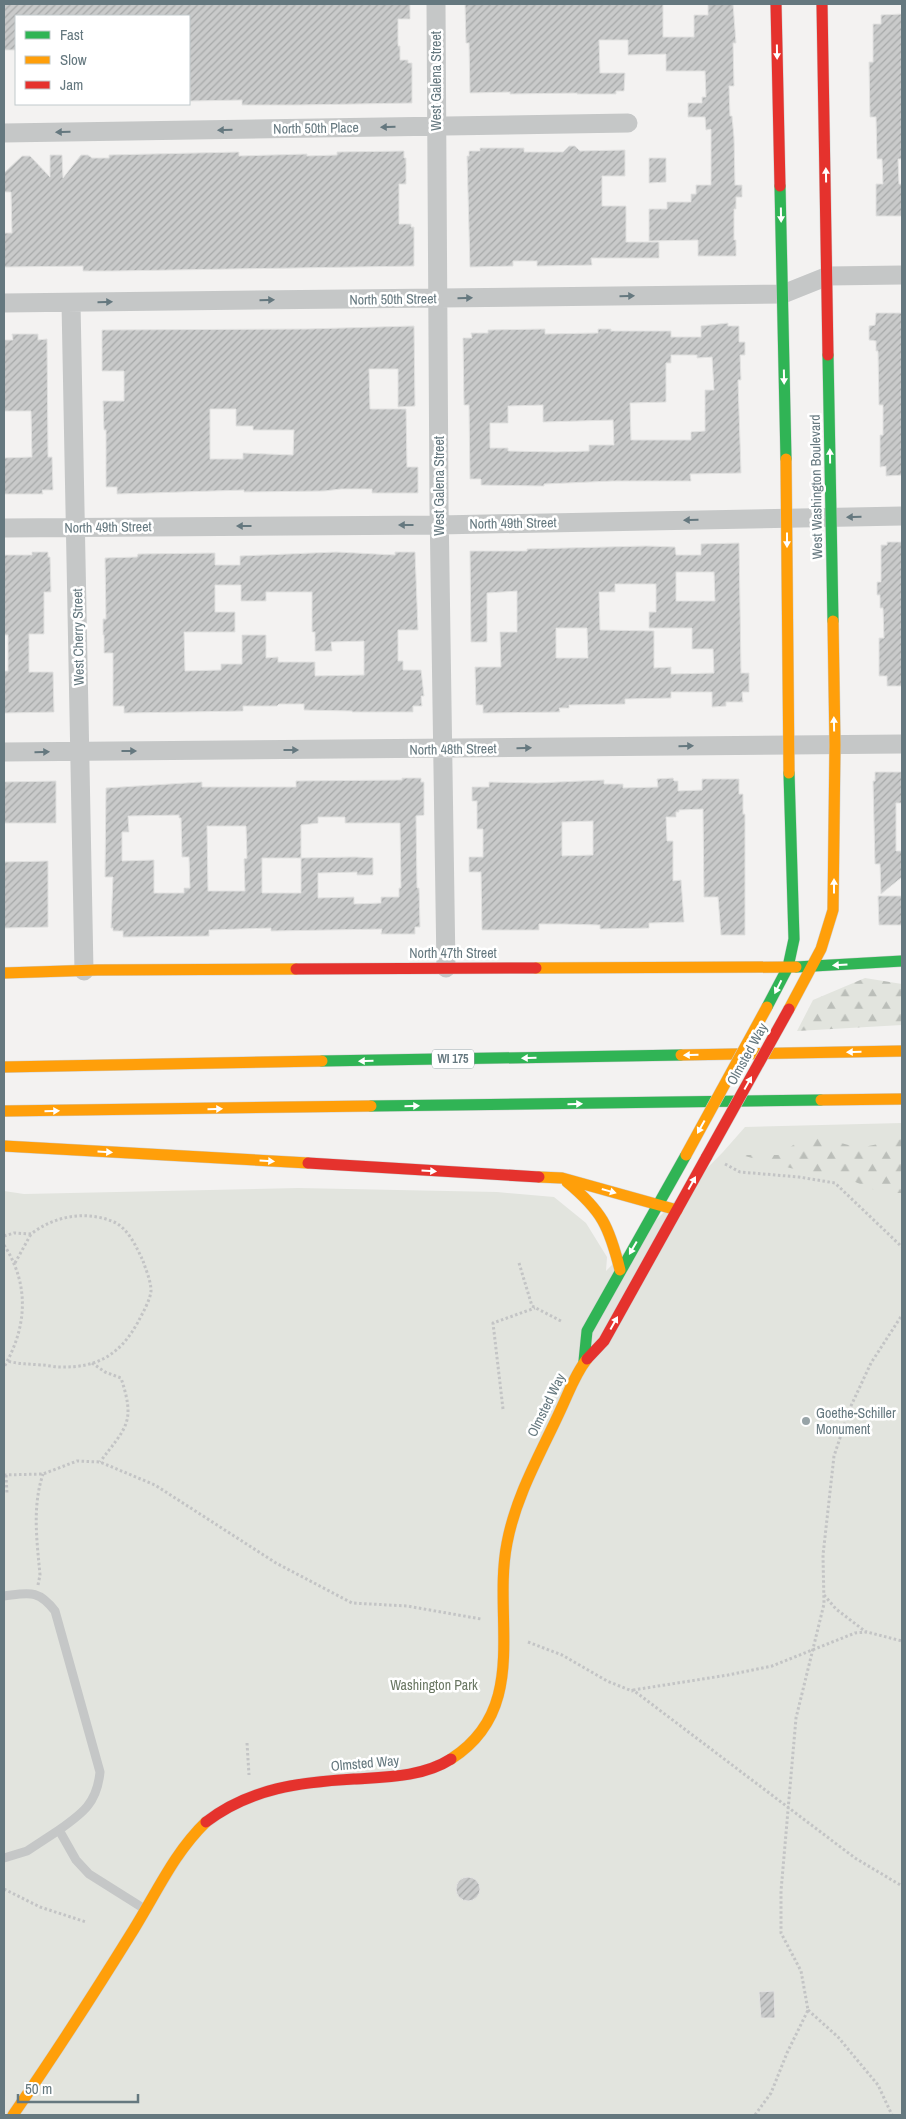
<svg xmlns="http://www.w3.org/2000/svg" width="906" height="2119" viewBox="0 0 906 2119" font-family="'Archivo Narrow',sans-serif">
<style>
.green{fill:#e2e4de}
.forest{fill:url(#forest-firs)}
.building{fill:url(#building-hatch);stroke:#e2e2e1;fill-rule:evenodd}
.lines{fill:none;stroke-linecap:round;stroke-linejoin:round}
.fast-casing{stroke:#cecfcf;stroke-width:12}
.slow-casing{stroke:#cecfcf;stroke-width:12}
.jam-casing{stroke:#cecfcf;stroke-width:12}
.path{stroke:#c3c4c5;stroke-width:3;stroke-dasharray:2.5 2.5;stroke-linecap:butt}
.lane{stroke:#c5c7c7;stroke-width:9}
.street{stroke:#c5c7c7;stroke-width:19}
.fast{stroke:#30b455;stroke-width:11}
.slow{stroke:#ff9f0a;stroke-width:11}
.jam{stroke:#e5322d;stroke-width:11}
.slow-bridge-casing{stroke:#cecfcf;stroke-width:12;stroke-linecap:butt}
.jam-bridge-casing{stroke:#cecfcf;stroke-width:12;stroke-linecap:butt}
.slow-bridge{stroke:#ff9f0a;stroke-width:11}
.jam-bridge{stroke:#e5322d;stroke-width:11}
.oneway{fill:#fff}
.oneway2{fill:#65787f}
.poi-dot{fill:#97a3a7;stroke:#fff;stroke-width:2}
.labels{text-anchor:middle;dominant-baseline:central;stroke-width:5;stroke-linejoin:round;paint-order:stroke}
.shield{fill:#fff;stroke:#93a0a5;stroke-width:1}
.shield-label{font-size:12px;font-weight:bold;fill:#65787f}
.street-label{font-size:14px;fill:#65787f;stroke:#fff}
.poi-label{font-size:14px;fill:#65787f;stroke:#fff;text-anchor:start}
.park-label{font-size:14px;fill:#6a7763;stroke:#fff}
</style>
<defs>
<pattern id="forest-firs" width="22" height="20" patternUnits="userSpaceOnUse" patternTransform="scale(1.25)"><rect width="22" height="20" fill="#e2e4de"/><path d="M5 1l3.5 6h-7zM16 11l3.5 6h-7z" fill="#bbbeb9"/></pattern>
<pattern id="building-hatch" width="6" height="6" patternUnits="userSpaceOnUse" patternTransform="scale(1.25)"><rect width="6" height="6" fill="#c9caca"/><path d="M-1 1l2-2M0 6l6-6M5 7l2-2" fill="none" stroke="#a7a9a9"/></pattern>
</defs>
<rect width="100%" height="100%" fill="#f3f2f1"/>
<path class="green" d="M902,1123V2115H4V1191L24,1194L298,1188L497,1192L554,1197L586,1223L607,1257L606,1271L723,1152L745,1127Z"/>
<path class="forest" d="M865,978L902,984V1025L797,1031L813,1000Z
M809,1134L859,1148L902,1139V1193H882L848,1179L794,1169L741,1155H779Z"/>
<path class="building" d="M4,4H410V19H398V46H400V60H408V63H412V103L297,105H242V100L190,101L189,16H16V50H4Z
M465,4H663V37H694V15H708V4H733L736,43H733L734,86H729L730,116H732L734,138L735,185H742V197H736V209H734V240H736V256H698V240L649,241V209H667V202H691V194H696V185H711V129L706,130L705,117H688V103H702V97H706L705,71H666V54L628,55V40H599L600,73H625L624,91H616V94H577V93L510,94V92L470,93L469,43H466Z
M902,14V159H898L899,184H902V216H876V184H883L882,159H877L876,117H870L869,62H873V24H881V15Z
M569,146H575L580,151L625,150V176H602V206H626V242H659V258H591L592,265L537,266V261H513V266L470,267L467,156H469V151H480V148H524V152H563Z
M404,151V158H406V184H399V224H411V227H414V266L113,271H83V266L4,267V233H12L11,192H4V173L22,156H30L50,177V155H62L63,178L81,155H88L92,158H109V155L239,152V156L307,154V156L337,155V152Z
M649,158H666V182L649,183Z
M876,313H902V475L886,476V466L880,467V435H883V405H879L878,351H876V341L869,340V326L875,325Z
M728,323V326H739V342H745V355H740L741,380H738L741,473L690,474L691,481H612L544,484V486L481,485V479H470L469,405H464L463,338H472L471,333H488V330L545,329V334L598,333V329H611V331H671V337H701V326ZM671,355H697V358L712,357L714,390H705V431L691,432V440H631L630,403L666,402V363H671ZM543,405V422L613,420L614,445H589V451L557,452L508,451V448H490V423H508V406Z
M414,326L415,406L398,407V369H369L370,409H406L407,467H418V493H372V489H341L324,491L244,492V490L117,494V487H106V430H104L103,401H124V371H102V330L308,329ZM210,409H236V426H253V430H294L293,455L243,453V459H210Z
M12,334H38V340L47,339L48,457H52L53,490H42L43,494H4V458L32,457L31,411H4V340H13Z
M887,542H902V686H887V676H879V638H884L883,608H880V595H877V582H881V545H887Z
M739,543L741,673H749V692H742L743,702H726V706L712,707V692H671V698L625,699V704L569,705V708H559L560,712L483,713V705H476L475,667H501L500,632H517V591L487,593V642H471L470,551H527V549L647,546L675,547L676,555H701V544ZM676,572H714L715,601H676ZM615,584H656V612H649V628H692V649H713L714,673L671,674V667L654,668V631L600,630L599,592H615ZM556,628H587L588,658H556Z
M32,552H48V557H50L51,592H44V634H29V672H53L54,712L4,713V671H8V635H4V555H32Z
M336,552L395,555V552H415L418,630H398V661H403V670H421L424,696H421L422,706H413V712H352V711L304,710V704H279L277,706H243V711L124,713V706H113V653H104V635H103V619H106L105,558L137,557L138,554L215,553V565H240V556ZM215,585H241V601H266V592H312V632H315V651H332L331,642L364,641V675L315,676V662H278V657L266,658V635H242V664H221V670L185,671L184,632H235V612H215Z
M875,772H902V803H896V851H902V877L881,894L880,864H875L873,781H875Z
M402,778H421V782H424V815L416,816L417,888H419L420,927H415V934H381L382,929L271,931V928L209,930V936L123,937V931H113V928H111L113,877H105L106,788L202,782V787H296V781L402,780ZM179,815V818H181L182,857H189L190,888H184V893H154V860L122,861V832H129L128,816ZM318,817H345V823H400L401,888H399V897H381V903L354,904V897L318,898V873L357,872V875H373V858L355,857L301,858V893H262V858H301V825L318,823ZM207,826H246L247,858L244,859L245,891H208Z
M673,778L674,781H678V791L702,790V779H739V794H743V814H745V935H721L718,897H704L703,809L679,810V812H676V817H666L667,841H673V881L681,880L684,922L649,923V928L600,929V925L564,924H539V930H482L481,872H469V857H483V829H477V801H472V787H489V782L537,783L604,780V784H623V788L658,787L657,779ZM593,821V855L562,856V822Z
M56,781V823H4V782Z
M48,861V927L4,928V862Z
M878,896H902V925H879Z
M456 1889a12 12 0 1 1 24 0a12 12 0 1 1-24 0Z
M774,1991L775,2018H761L759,1992Z"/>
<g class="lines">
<defs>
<path id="fast" d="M780,186L786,459
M828,355L833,621
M796,967L902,961
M767,1007L788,967L794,939L789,773
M322,1061L681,1055
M371,1106L821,1100
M584,1361L587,1331L686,1155"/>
<path id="slow" d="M786,459L789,773
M536,968L796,967
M4,973L97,970L296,969
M789,1009L821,949L833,910L835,745L833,621
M681,1055L902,1051
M4,1067L322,1061
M821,1100L902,1099
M4,1111L371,1106
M4,1146L308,1163
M539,1177L562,1178L677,1210
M567,1182C602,1211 609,1226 620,1270
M451,1759C531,1708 492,1619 507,1543C516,1495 541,1453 561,1409C569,1392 575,1374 587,1359
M13,2115C55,2054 95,1992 134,1929C157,1892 174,1853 206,1822"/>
<path id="jam" d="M776,4L780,186
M822,4L828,355
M296,969L536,968
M308,1163L539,1177
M587,1359L604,1341L707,1156
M206,1822C250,1788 301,1782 354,1779C386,1777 423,1777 451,1759"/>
</defs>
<use href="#fast" class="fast-casing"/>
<use href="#slow" class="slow-casing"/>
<use href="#jam" class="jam-casing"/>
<path class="path" d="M725,1164L740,1172L799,1177L835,1183L902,1247
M4,1236L14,1233L31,1234C54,1216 86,1210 114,1222C128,1228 137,1248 143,1261C146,1270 151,1281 151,1291C150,1301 142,1314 138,1322C120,1355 97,1368 60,1367C54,1367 47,1365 41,1365C29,1364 19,1364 7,1361
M4,1245C30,1285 27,1327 4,1367
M15,1263L31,1234
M519,1263L532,1306L561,1321
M92,1363L105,1372L121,1378C136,1423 126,1427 100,1462
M503,1409L493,1323L535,1308
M4,1475L43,1474L77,1461L100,1462L155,1485L276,1563L352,1603L407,1606L481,1619
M6,1475L7,1494
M38,1585L40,1575C37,1541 32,1507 43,1474
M824,1595L836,1609L866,1632
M528,1642L562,1655L607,1681L632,1691L633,1690L855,1858L902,1886
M633,1690L728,1675L772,1666L855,1633L867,1632L902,1641
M247,1743L249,1775
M4,1889L40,1907L86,1922
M808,2010L838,2037L878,2085L892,2115
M755,2115L771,2093L787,2053L808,2010L801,1971L781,1933V1891L796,1718L824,1604L823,1555L834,1456L850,1408L871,1363L902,1315"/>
<path class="lane" d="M4,1596C29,1593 38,1589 55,1611L100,1772C97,1803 83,1813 59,1830
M4,1858L27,1851L59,1830L76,1860L89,1874L143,1908"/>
<path class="street" d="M436,4L439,505L446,968
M4,133L628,123
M4,303L783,294L828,276L902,275
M71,303L84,971
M4,528L439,525L902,516
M4,752L902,744"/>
<use href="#fast" class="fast"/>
<use href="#slow" class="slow"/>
<use href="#jam" class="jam"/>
<defs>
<path id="slow-bridge" d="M686,1155L767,1007"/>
<path id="jam-bridge" d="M707,1156L789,1009"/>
</defs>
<use href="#slow-bridge" class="slow-bridge-casing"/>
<use href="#jam-bridge" class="jam-bridge-casing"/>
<use href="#slow-bridge" class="slow-bridge"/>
<use href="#jam-bridge" class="jam-bridge"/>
</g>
<defs><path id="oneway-solid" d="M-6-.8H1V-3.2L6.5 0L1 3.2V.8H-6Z" transform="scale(1.25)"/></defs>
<g class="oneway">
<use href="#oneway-solid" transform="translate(777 52) rotate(89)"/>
<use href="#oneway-solid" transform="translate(826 175) rotate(-91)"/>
<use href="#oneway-solid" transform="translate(781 215) rotate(89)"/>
<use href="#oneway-solid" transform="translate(784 377) rotate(89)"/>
<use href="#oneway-solid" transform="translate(830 456) rotate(-91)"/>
<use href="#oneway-solid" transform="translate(787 540) rotate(90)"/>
<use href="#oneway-solid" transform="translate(834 724) rotate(-91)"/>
<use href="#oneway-solid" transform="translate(834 886) rotate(-90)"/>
<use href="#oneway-solid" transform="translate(840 965) rotate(177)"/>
<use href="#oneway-solid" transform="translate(778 987) rotate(117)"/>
<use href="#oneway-solid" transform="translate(854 1052) rotate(179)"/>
<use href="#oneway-solid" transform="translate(691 1055) rotate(179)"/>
<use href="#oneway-solid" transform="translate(529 1058) rotate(179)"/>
<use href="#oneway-solid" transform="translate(366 1061) rotate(179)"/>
<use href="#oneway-solid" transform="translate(748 1083) rotate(-61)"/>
<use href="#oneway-solid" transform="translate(575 1104) rotate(-1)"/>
<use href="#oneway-solid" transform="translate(412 1106) rotate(-1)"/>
<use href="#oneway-solid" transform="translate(215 1109) rotate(-1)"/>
<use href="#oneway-solid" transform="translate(52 1111) rotate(-1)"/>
<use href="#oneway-solid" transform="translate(701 1127) rotate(119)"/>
<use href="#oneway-solid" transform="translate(105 1152) rotate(3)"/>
<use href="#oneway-solid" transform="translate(267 1161) rotate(3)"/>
<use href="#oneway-solid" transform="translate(429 1171) rotate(3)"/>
<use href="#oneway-solid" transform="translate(692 1183) rotate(-61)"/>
<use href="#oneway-solid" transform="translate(609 1191) rotate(16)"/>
<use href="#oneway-solid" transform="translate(633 1248) rotate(120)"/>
<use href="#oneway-solid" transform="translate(614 1323) rotate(-61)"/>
</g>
<g class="oneway2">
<use href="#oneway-solid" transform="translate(388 127) rotate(179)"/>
<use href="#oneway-solid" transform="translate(225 130) rotate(179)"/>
<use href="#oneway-solid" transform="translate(63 132) rotate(179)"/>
<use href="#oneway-solid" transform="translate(627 296) rotate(-1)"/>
<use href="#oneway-solid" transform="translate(465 298) rotate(-1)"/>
<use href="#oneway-solid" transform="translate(267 300) rotate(-1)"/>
<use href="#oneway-solid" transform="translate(105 302) rotate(-1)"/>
<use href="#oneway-solid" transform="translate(854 517) rotate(179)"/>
<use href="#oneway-solid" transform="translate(691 520) rotate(179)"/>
<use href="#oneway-solid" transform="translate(406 525) rotate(180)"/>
<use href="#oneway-solid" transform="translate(244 526) rotate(180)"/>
<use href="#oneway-solid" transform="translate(686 746) rotate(-1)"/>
<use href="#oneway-solid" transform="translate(524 748) rotate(-1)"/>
<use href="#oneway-solid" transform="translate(291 750)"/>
<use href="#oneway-solid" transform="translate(129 751)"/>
<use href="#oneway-solid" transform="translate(42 752) rotate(-1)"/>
</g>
<circle class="poi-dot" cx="806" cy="1421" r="5"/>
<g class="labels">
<rect class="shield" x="432" y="1049.5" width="42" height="19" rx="4"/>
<g class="shield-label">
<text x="453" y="1059">WI 175</text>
</g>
<g class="street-label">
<text transform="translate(436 81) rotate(-90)">West Galena Street</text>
<text transform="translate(316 128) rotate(-1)">North 50th Place</text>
<text transform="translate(393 299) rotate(-1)">North 50th Street</text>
<text transform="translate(439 486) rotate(-90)">West Galena Street</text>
<text transform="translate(816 487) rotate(-91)">West Washington Boulevard</text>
<text transform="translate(513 523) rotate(-1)">North 49th Street</text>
<text transform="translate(108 527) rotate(-1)">North 49th Street</text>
<text transform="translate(78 637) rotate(-91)">West Cherry Street</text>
<text transform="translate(453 749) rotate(-1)">North 48th Street</text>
<text x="453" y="953">North 47th Street</text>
<text transform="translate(747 1054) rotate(-61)">Olmsted Way</text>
<text transform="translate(546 1405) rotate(-64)">Olmsted Way</text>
<text transform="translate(365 1763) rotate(-5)">Olmsted Way</text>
</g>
<g class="poi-label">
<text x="816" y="1413">Goethe-Schiller<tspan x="816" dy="16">Monument</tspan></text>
</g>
<g class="park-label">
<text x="434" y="1685">Washington Park</text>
</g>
</g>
<rect width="906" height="2119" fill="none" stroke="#65787f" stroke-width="10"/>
<rect x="15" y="15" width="175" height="90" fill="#ffffff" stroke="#c1c9cc"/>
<rect x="25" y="31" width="25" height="8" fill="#30b455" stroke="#c1c9cc"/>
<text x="60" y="40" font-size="15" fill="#65787f">Fast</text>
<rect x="25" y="56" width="25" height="8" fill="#ff9f0a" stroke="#c1c9cc"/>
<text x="60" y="65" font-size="15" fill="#65787f">Slow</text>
<rect x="25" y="81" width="25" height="8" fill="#e5322d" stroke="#c1c9cc"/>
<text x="60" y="90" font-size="15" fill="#65787f">Jam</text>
<path d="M18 2094v8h120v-8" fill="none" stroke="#65787f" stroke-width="2.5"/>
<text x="25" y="2094" font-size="15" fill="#65787f" stroke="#ffffff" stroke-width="4" paint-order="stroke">50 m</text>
</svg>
